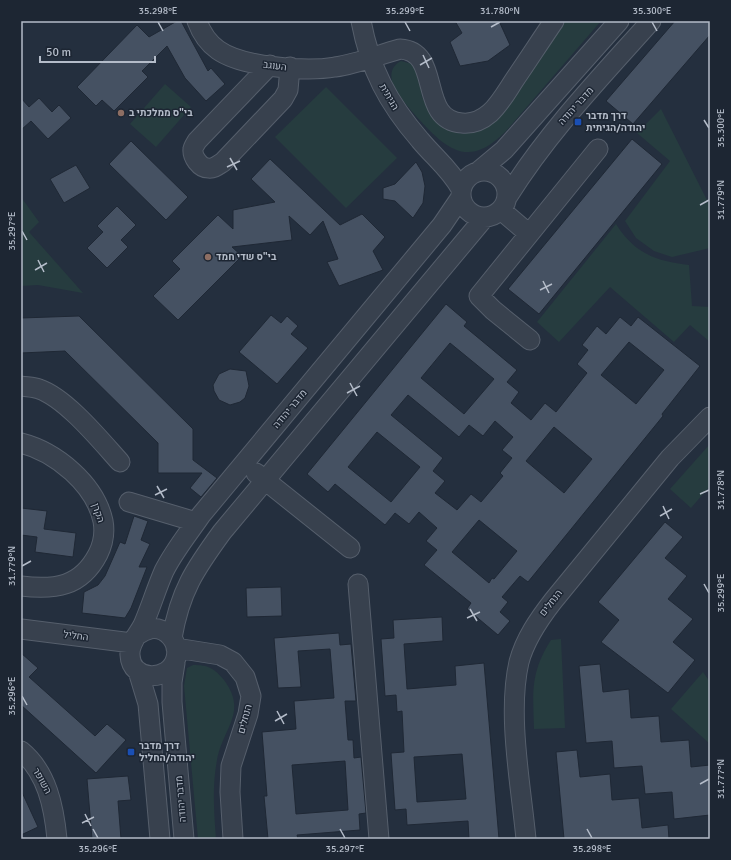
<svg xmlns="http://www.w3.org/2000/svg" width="731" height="860" viewBox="0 0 731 860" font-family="Signika,Heebo,sans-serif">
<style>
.green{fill:#263c3f}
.building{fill:#455162;stroke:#1f2835;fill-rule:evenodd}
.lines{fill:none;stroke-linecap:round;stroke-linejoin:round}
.minor-casing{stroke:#565f6c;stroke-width:21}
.minor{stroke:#38414e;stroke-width:19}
.ticks{fill:none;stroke:#b4bcc9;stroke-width:1.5}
.education-dot{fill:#8d6e63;stroke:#1d2633;stroke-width:1.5}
.transit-dot{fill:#1a4fb4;stroke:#1d2633;stroke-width:1.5}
.labels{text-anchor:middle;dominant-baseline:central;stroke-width:3;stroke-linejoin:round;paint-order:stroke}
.street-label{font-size:10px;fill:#b4bcc9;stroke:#1d2633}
.poi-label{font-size:10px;font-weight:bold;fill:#b4bcc9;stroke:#1d2633;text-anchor:start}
.neatline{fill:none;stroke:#b4bcc9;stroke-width:1.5}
.ticks-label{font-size:10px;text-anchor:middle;fill:#b4bcc9}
</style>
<rect width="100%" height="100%" fill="#242f3e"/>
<path class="green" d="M564,21H601L506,131C468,170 446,149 416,116C410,109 393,90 392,81C390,72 393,65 401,61L412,64L420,78L422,97L430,112L438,122L448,130L463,134L479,129L495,118Z
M165,84L191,107L156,147L130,124Z
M326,87L397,158L346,208L275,137Z
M661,109L710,206V248L672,257L654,251L636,238L625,221L670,161L637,133Z
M21,197L39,222L29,232L83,293L38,285L21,286Z
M616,224C635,254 656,261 689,265L692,306L710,307V342L690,325L674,342L610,287L559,342L537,322Z
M710,444V486L691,508L670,489Z
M561,639L565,728L534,729C533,692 530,673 551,640Z
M193,665C208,665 214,668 224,680C248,712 223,728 217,760C212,786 214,812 216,839H198L184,686L187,668Z
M703,672L710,682V744L671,709Z"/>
<path class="building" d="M177,21H181L208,71L211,68L225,84L206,101L185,78L167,46L142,71L148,77L114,111L102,100L96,106L77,87L137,25L149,37Z
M455,21H499L510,45L488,61L460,66L450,42L462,33Z
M675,21H710V35L633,124L606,101Z
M21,98L29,107L39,98L52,112L59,105L71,118L48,139L31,121L21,130Z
M632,139L662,164L539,314L508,289Z
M131,141L188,197L166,220L109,164Z
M270,159L340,225L362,214L385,237L373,251L383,270L339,286L327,262L338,259L323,221L310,235L289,216L292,240L232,247L242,256L178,320L153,296L180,269L172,261L218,215L233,229V210L275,202L251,179Z
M416,162L422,172L425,186L423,203L413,218L395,201L383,199V188L395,184Z
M76,165L90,188L64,203L50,179Z
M117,206L136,225L121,240L128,247L107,268L87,248L103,232L97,226Z
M446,304L467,322L464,326L517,370L507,382L519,392L511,403L531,420L545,403L556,412L587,373L577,364L588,350L582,345L597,326L606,334L620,317L631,326L638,317L700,366L662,414L663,416L528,582L520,576L502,597L508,602L500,612L510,621L498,635L467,609L471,603L424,565L437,550L426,541L437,528L419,512L409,524L395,513L385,525L335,484L328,492L307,474ZM629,342L664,370L636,404L601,375ZM450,343L494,379L464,414L421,378ZM408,395L459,437L469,425L483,436L495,421L513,437L502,450L512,458L500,473L503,476L481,502L471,494L457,510L435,493L445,481L433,471L443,458L391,415ZM554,427L592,459L564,493L526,461ZM377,432L420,467L391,502L348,467ZM479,520L517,551L494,579L492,578L489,583L452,552Z
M271,315L281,323L287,316L298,326L291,334L308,348L277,384L239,352Z
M79,316L193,429V460L217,478L201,497L190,488L202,473H158V443L65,351L21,353V318Z
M230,369L246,371L249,386L245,398L240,402L230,405L219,400L214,391L213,385L219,374Z
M21,508L47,511L44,529L76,533L73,557L35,552L37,537L21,535Z
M134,516L148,521L141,540L150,544L139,567H147L131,608L125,618L82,613L84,592L98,585L105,576L120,542L125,544Z
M665,522L683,537L665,558L687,576L668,599L693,619L673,642L695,660L668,693L601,642L619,620L598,602Z
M281,587L282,616L247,617L246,588Z
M442,617L443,641L404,644L407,689L456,685L455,666L484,663L499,839H469L468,821L407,825L406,809L395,810L391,753L404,752L402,711L397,712L396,695L385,696L381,639L394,638L393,620ZM462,754L466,799L417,802L414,757Z
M339,633L340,645L351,644L356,701H345L348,740H353L354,758L361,757L366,813L359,814L360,830L297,835L298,839H268L264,796H267L262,732L296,729L294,701L334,698L330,649L298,651L301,687L278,688L274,638ZM345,761L348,810L296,814L292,765Z
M21,653L38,668L29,677L95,736L107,724L126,740L96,773L21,705Z
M600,664L603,692L629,689L631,718L659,716L661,742L689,740L691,767L710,765V815L674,819L672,792L645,794L642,766L614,768L612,741L586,743L579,666Z
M577,750L580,777L610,774L612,800L639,798L642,828L668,825L669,839H564L556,752Z
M128,776L131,800L118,801L121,839H92L87,779Z
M21,790L38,827L21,835Z"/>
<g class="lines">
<defs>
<path id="minor" d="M197,21C201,32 208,43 218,50C242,67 306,72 335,67C357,64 378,55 400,49C443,51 417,120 462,123C472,124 482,120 490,113C500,104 507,91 515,79C528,60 541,40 554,21
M361,21C370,69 388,103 420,140C434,157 450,169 461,189
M270,65L197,141C196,143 193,147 193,149C192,157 200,168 208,168C214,169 218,165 223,162L283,99L288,90L290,67
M480,170L504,150L619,21
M461 194a23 23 0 1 1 46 0a23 23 0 1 1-46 0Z
M508,196C548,132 601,77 651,21
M501,210L529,234
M530,340L493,310L479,296L598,149
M21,386C27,387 34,387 39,389C66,398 101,441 120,462
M21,443C56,452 95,484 103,521C105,532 103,544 98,554C81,587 55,590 21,586
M256,473L350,548
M129,502L196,522
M358,584L379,839
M21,629L132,643
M139,634C142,632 146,630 150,629C166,626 180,642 176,658C170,682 131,682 130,655C129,643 138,635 143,625C151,607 156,589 164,571C174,551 188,534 201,515L442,225L461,197
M172,638C180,591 195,569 222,532L485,217
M176,648L220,655L233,662L245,677L251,696L248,714L231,766L230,792L233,839
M175,663L172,682V702L184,839
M138,671L148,704L160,839
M21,751C47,772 54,807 57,839
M526,839C521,786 507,714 519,662C525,639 539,619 553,601L670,458L710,417"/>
</defs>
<use href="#minor" class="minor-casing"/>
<use href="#minor" class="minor"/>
</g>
<path class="ticks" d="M158,22L163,31M405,22L410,31M652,22L657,31M491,27L500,22M423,55L429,68M420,65L432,58M704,120L709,128M230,158L237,170M227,167L240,161M700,205L709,200M22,231L27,240M38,260L44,272M35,270L47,263M543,281L549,293M540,290L552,284M350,383L357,396M347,393L360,386M157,486L164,498M700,494L709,490M155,495L167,489M663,506L669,519M660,516L672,509M22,566L31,561M704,584L709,593M470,609L477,621M467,618L480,612M22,696L27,705M277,711L284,724M275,721L287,714M700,784L709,779M85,814L91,826M82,823L94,817M93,829L98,838M340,829L345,838M587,829L592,838"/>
<g class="education-dot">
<circle cx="121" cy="113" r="4"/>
<circle cx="208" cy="257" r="4"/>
</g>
<g class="transit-dot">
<rect x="574" y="118" width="8" height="8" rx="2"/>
<rect x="127" y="748" width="8" height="8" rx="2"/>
</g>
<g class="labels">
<g class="street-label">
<text transform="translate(275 66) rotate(7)">העוגב</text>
<text transform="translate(389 97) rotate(60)">הגיתית</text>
<text transform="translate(576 106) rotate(-48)">מדבר יהודה</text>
<text transform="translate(290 409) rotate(-50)">מדבר יהודה</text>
<text transform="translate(98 513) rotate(71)">הקרן</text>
<text transform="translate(551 603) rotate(-52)">הנחלים</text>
<text transform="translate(76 636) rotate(7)">החליל</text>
<text transform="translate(245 719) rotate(-75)">הנחלים</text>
<text transform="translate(42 781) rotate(61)">השופר</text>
<text transform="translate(181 799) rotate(-95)">מדבר יהודה</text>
</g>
<g class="poi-label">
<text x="129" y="113">בי"ס ממלכתי ב</text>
<text x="586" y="116">דרך מדבר<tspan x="586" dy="12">יהודה/הגיתית</tspan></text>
<text x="216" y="257">בי"ס שדי חמד</text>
<text x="139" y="746">דרך מדבר<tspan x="139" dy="12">יהודה/החליל</tspan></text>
</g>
</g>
<rect width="731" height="860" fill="none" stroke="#1d2633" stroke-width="44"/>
<path d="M40 56v6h115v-6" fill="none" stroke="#b4bcc9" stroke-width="2"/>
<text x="46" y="56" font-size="12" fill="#b4bcc9" stroke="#1d2633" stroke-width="3" paint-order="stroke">50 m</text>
<rect x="22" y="22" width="687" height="816" class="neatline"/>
<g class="ticks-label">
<text x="158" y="14">35.298°E</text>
<text x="405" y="14">35.299°E</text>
<text x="500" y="14">31.780°N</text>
<text x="652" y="14">35.300°E</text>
<text transform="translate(720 128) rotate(-90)" y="4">35.300°E</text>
<text transform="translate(720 200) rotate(-90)" y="4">31.779°N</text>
<text transform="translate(11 231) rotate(-90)" y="4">35.297°E</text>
<text transform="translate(720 490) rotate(-90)" y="4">31.778°N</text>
<text transform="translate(11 566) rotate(-90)" y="4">31.779°N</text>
<text transform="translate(720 593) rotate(-90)" y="4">35.299°E</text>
<text transform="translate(11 696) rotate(-90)" y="4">35.296°E</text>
<text transform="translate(720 779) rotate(-90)" y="4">31.777°N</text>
<text x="98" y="852">35.296°E</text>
<text x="345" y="852">35.297°E</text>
<text x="592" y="852">35.298°E</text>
</g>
</svg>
